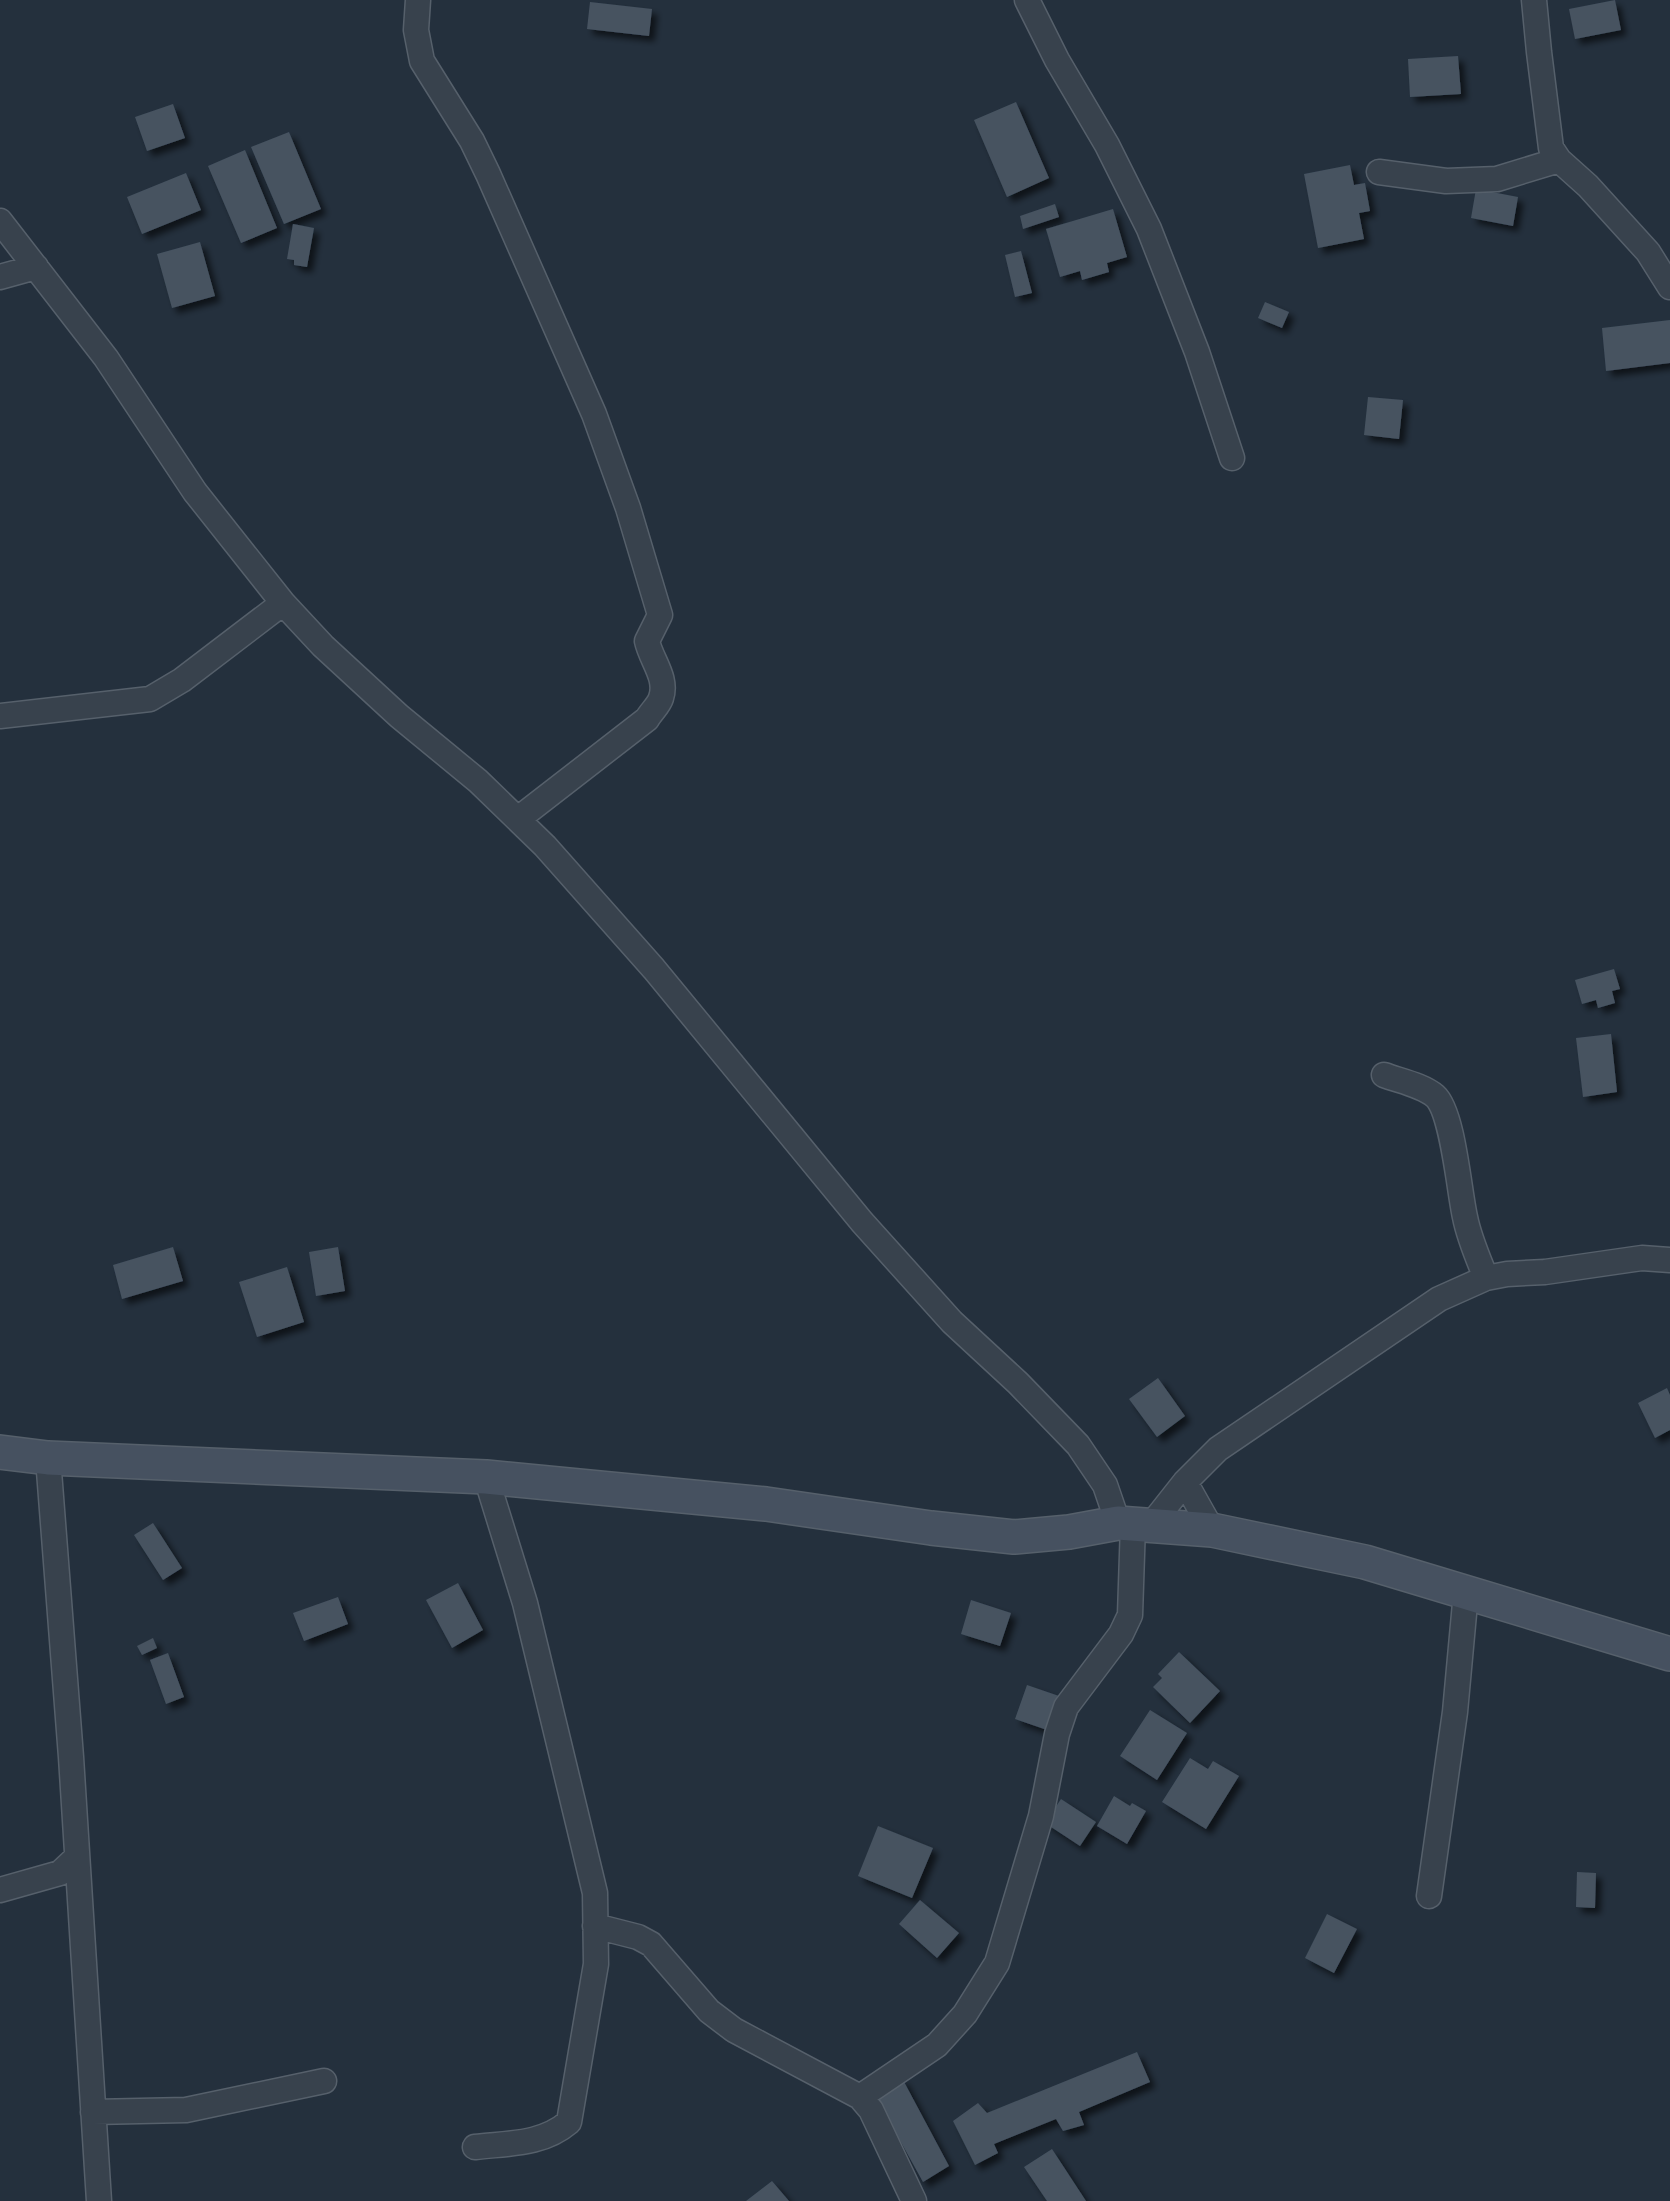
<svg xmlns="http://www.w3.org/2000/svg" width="1670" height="2201" viewBox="0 0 1670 2201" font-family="'Asap Condensed',sans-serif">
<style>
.building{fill:#465361;filter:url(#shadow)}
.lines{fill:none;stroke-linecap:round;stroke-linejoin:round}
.street-casing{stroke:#56606b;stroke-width:27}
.secondary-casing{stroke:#56606b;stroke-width:36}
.street{stroke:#38424d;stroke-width:24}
.secondary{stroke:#465160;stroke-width:33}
</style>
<defs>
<filter id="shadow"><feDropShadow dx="5.5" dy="5.5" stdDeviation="3" flood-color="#0009"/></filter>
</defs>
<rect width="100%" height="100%" fill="#24303d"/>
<path class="building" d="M1615,0L1621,30L1575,39L1569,9Z
M590,2L652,9L649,36L587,29Z
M1458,56L1461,94L1410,97L1408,59Z
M1016,102L1049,178L1007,197L974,120Z
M173,104L185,138L147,151L135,117Z
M289,132L321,209L284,224L251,147Z
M245,150L277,228L241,243L208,166Z
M1350,165L1354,185L1365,183L1370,211L1359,213L1364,239L1318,248L1304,174Z
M186,173L201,210L142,234L127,197Z
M1476,189L1518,197L1513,226L1471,218Z
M1055,204L1059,217L1023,229L1020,216Z
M1113,209L1127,257L1107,263L1109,272L1082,280L1080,271L1060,277L1046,229Z
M293,224L314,228L307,267L294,265V260L287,259Z
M200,242L215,296L172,308L157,254Z
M1021,251L1032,293L1015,297L1005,255Z
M1265,302L1289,312L1282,328L1258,318Z
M1670,320V363L1606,371L1602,328Z
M1368,397L1403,400L1399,439L1364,435Z
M1614,969L1620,989L1612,991L1615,1003L1598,1008L1596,1000L1582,1004L1575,980Z
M1611,1034L1617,1092L1583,1097L1576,1038Z
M173,1247L183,1281L122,1299L113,1265Z
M338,1247L345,1291L316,1296L309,1252Z
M287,1267L304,1322L257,1337L239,1282Z
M1158,1378L1185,1416L1157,1437L1129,1399Z
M1667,1388L1670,1395V1430L1655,1438L1638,1403Z
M153,1523L182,1568L163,1580L134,1535Z
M458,1583L483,1630L452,1648L426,1600Z
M338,1597L348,1624L304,1641L293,1613Z
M971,1600L1011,1613L1000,1646L961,1634Z
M153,1638L157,1648L142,1655L137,1646Z
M1179,1652L1220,1691L1190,1723L1153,1687L1162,1678L1158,1674Z
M168,1653L184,1697L166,1704L150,1660Z
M1027,1685L1059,1696L1047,1730L1015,1719Z
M1150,1710L1187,1733L1157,1780L1120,1756Z
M1190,1758L1208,1769L1213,1761L1239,1776L1206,1829L1162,1802Z
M1114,1796L1130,1806L1132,1803L1146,1811L1127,1844L1097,1826Z
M1061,1799L1096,1822L1080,1846L1045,1823Z
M878,1826L933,1848L912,1898L858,1876Z
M1577,1872L1596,1873L1595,1908L1576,1907Z
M920,1900L959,1933L937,1958L899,1924Z
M1327,1914L1357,1929L1334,1973L1305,1958Z
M1137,2052L1150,2082L1079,2112L1084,2125L1063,2131L1056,2119L994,2144L998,2153L975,2165L953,2121L978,2103L987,2113Z
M902,2078L949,2166L923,2182L876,2097Z
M1052,2149L1086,2201H1047L1024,2167Z
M772,2181L789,2201H746Z"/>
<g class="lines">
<defs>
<path id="street" d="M418,0L416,30L422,61L472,141L488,174L594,414L628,508L660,615L647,641C651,660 668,678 661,698C659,705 651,712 647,719L518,819
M1027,0L1057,60L1107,145L1149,229L1197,352L1232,458
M1534,0L1539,52L1551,148L1559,160L1588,186L1648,252L1670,287
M1379,172L1446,181L1497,179L1559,160
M0,221L106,358L195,492L283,603L323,646L399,716L478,781L545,846L654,969L862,1222L952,1322L1018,1383L1078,1445L1105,1485L1118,1523
M0,277L36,267
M0,716L150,699L182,680L283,603
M1384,1075C1400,1081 1422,1085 1435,1096C1453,1112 1459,1191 1465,1217C1469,1238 1478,1258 1486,1278
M48,1458L71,1757L99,2201
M1185,1482L1212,1530
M1151,1525L1185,1482L1218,1449L1439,1299L1486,1278L1507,1274L1545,1272L1642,1258L1670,1260
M0,1890L60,1873L77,1857
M1429,1896L1455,1712L1466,1592
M595,1926L638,1937L651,1944L709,2011L734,2030L860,2097L871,2110L914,2201
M860,2097L937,2045L965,2014L997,1963L1041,1816L1057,1734L1066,1707L1121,1634L1130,1615L1133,1524
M93,2112L186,2110L324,2081
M475,2147C509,2143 542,2145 569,2122L596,1964L595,1893L525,1603L486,1477"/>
<path id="secondary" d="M0,1452L48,1458L486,1477L766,1504L931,1528L1014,1537L1069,1532L1118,1523L1212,1530L1365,1562L1670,1654"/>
</defs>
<use href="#street" class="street-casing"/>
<use href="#secondary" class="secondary-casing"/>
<use href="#street" class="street"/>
<use href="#secondary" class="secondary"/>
</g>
</svg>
